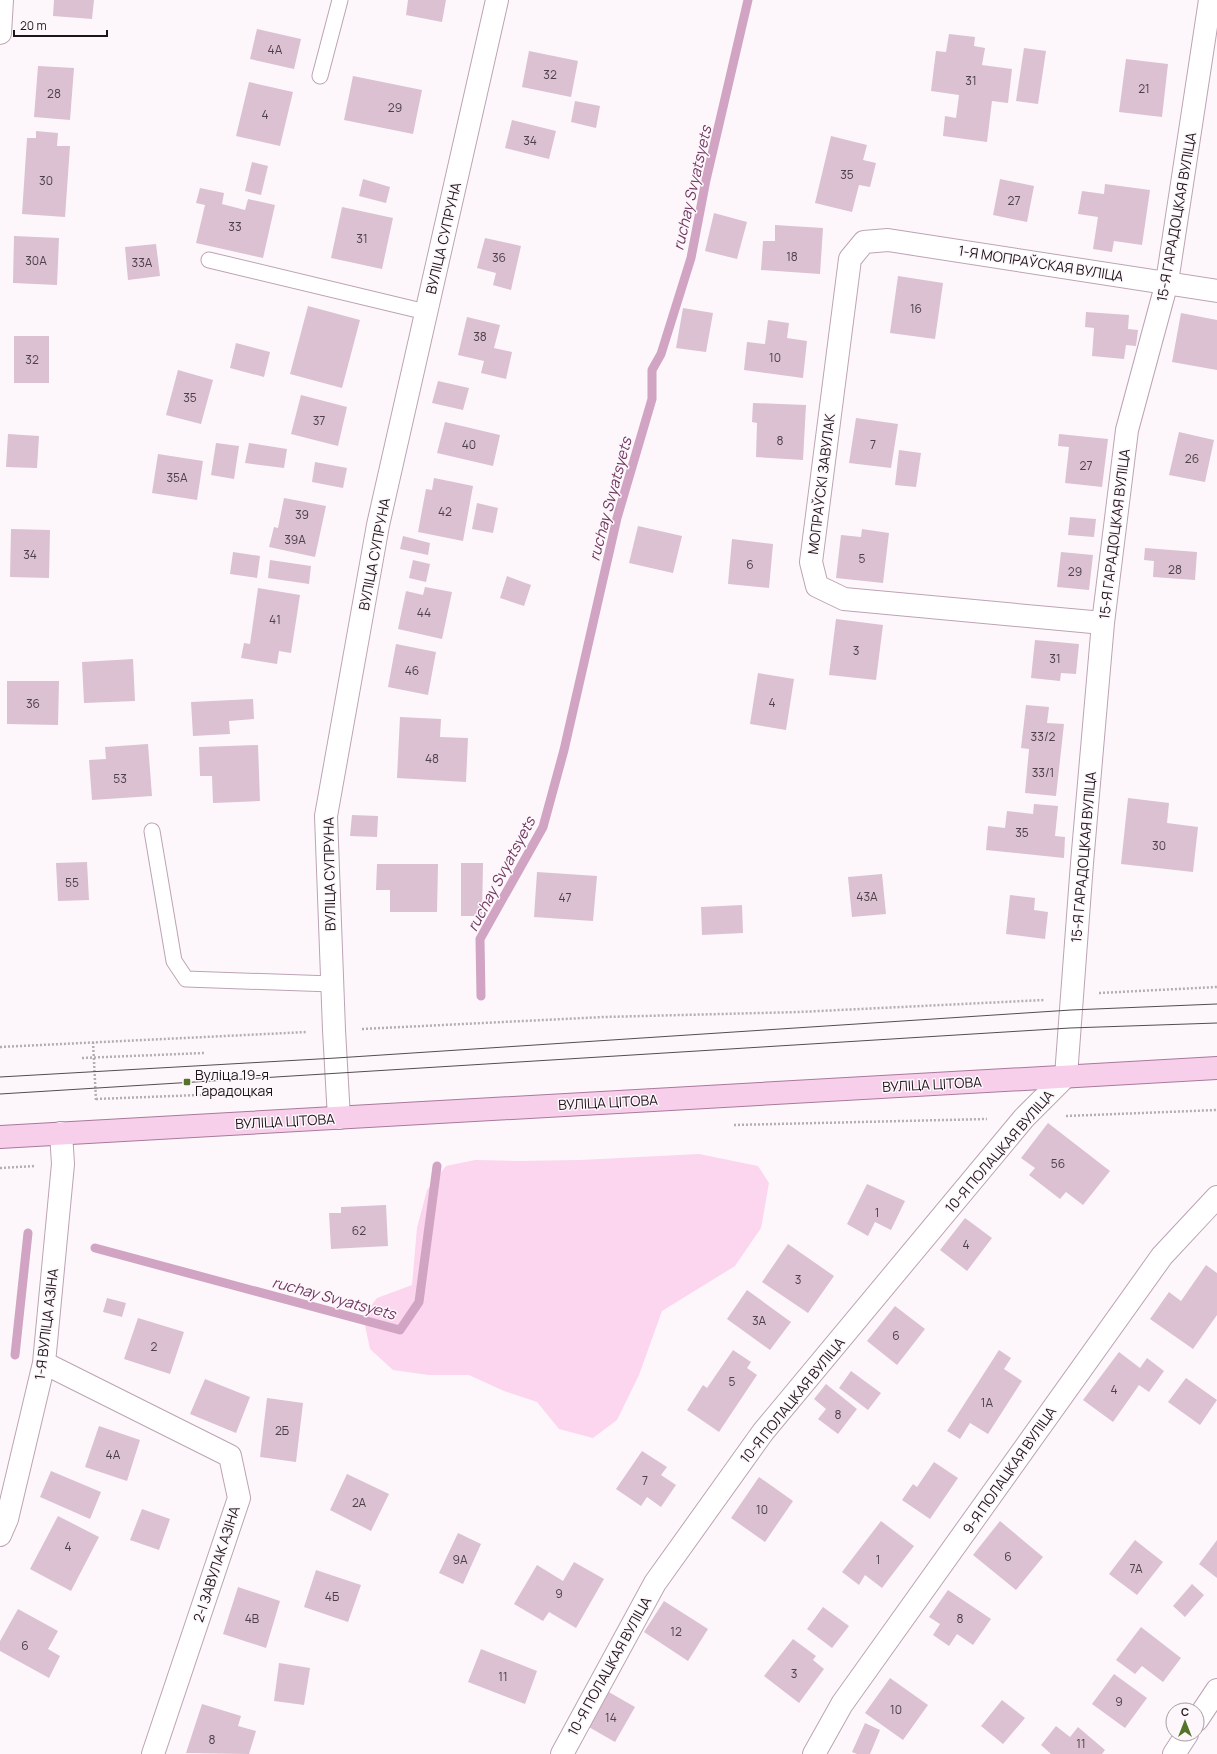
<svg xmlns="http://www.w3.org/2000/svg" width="1217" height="1754" viewBox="0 0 1217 1754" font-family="Manrope,sans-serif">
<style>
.green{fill:#fbd6ee}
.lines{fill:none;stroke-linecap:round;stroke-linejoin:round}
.stream{stroke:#d0a4c2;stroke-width:9}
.building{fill:#dbc1d2}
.service-casing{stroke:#bda3b4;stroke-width:17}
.minor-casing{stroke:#bda3b4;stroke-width:24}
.primary-casing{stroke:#a8799a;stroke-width:24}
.path{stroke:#b4adb2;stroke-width:2.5;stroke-dasharray:2 2;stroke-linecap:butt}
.service{stroke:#fff;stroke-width:15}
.minor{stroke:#fff;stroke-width:22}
.primary{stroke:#f8cfeb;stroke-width:22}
.tram{stroke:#554c52;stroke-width:1}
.poi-dot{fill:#55742a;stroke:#fdf7fb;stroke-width:1.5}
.labels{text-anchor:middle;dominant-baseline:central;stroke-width:3;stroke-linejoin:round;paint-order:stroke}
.number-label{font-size:12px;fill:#4d4049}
.street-label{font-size:14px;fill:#1e151b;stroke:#fdf7fb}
.poi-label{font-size:14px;fill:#1e151b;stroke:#fdf7fb;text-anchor:start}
.water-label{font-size:15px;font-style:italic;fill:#703961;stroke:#fdf7fb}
</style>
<rect width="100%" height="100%" fill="#fdf7fb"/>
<path class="green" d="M699,1154L758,1166L769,1183L761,1228L735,1266L662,1311L639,1375L617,1420L593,1438L559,1429L537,1402L504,1391L469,1375H429L393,1370L370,1349L363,1316L377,1298L412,1285L417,1228L427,1190L446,1166L475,1160L518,1161L580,1160Z"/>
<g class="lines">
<path class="stream" d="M481,996L480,939L543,827L564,750L617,518L652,399V370L661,354L691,258L706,180L748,0
M95,1248L400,1330L419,1302L437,1166
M15,1355L28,1233"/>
</g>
<path class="building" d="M54,0H94L92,19L53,16Z
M408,0H446L442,22L406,15Z
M257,29L301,39L294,69L250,59Z
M949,34L975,37L974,46L985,48L982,65L1012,69L1008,103L992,101L987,142L943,136L945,116L956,118L959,95L931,91L936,51L946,52Z
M1024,48L1046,51L1038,104L1016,101Z
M529,51L578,61L571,97L522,87Z
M1126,59L1168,64L1162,117L1119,112Z
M38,66L74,68L70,120L34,117Z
M353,76L422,90L413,134L344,120Z
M249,82L293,92L280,146L236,136Z
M575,101L600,106L596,128L571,122Z
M512,120L556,131L549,159L505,148Z
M36,131L58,133L57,146H70L65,217L22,214L27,138H36Z
M831,136L867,145L863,160L876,163L870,187L859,185L852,212L815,203Z
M252,162L268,166L261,195L245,191Z
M363,179L390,187L386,203L359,196Z
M1000,179L1034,186L1027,222L993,215Z
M1105,184L1150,190L1142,245L1114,241L1112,252L1093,249L1098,217L1078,214L1082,191L1104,194Z
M200,188L224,193L222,204L245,210L248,199L275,205L263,258L196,243L205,205L196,203Z
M342,207L393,218L382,269L331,258Z
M714,213L747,222L737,259L705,251Z
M775,225L823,228L820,274L761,270L763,241H775Z
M14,236L59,238L57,285L13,283Z
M485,238L521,246L511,290L493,285L496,273L477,268Z
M156,244L160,276L128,280L125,247Z
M898,276L943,283L935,339L890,333Z
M308,306L360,320L342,388L290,374Z
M683,308L713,313L706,352L676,348Z
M1086,312L1129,315L1128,329L1138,330L1136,346L1126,345L1124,359L1092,356L1094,328L1085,327Z
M1181,313L1217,320V370L1172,362Z
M467,317L500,325L494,348L512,352L506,379L481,373L484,361L458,355Z
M768,320L789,323L787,338L807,341L803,378L744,370L747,342L765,344Z
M14,336H49V383H14Z
M236,343L270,352L264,377L230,368Z
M178,370L213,380L201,424L166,415Z
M438,381L469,388L463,410L432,403Z
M301,395L347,407L338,446L291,434Z
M753,403L806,405L803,460L756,457L757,423L752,422Z
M856,418L898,424L891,468L849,463Z
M445,422L500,435L493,466L437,453Z
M1179,432L1214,440L1205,482L1169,475Z
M8,434L39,436L37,468L6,467Z
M1059,434L1108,439L1102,487L1065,483L1069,447L1058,446Z
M216,443L239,446L234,479L211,475Z
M249,443L287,449L284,468L245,463Z
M899,450L921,453L916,487L895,485Z
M158,454L203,461L197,500L152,493Z
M315,462L347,468L343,488L312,482Z
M434,478L473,486L463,541L418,532L426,489L432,490Z
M284,498L326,506L315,557L269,547L274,527L278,528Z
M477,503L498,508L493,533L472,529Z
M1070,517L1096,519L1094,537L1068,535Z
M638,526L682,536L673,573L629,563Z
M11,529L50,530L49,578L10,577Z
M862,529L889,533L883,583L836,578L841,535L861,537Z
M403,536L430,543L428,555L400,549Z
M732,539L773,544L769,588L728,584Z
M1145,548L1197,552L1195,580L1153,577L1154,561L1144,560Z
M233,552L260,556L257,578L230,574Z
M1061,552L1093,555L1089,590L1057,587Z
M270,560L311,566L309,584L268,578Z
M413,560L430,564L426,582L409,578Z
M507,576L531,585L524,606L500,598Z
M425,587L452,592L442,639L398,629L406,591L423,595Z
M258,588L300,595L291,653L279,651L277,664L241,658L244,643L250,644Z
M836,619L883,625L876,680L829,675Z
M1035,640L1079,644L1076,674L1061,673L1060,681L1031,678Z
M396,644L436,652L428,695L388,687Z
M133,659L135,701L84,703L82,662Z
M758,673L794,679L786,730L750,724Z
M7,681H59L58,725L7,724Z
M253,699L254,719L229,721L230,734L193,736L191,702Z
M1026,705L1049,707L1047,723L1064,724L1056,796L1025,793L1029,749L1021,748Z
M400,717L441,719L440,737L468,738L466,782L397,778Z
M148,744L152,796L92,800L89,760L106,759L105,747Z
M258,745L260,801L213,803L212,776H200L199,747Z
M1128,798L1169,803L1167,823L1198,827L1193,872L1121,864Z
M1034,804L1058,806L1055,836L1065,837L1064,858L986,850L988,826L1005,828L1007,811L1033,814Z
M352,815L378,816L377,837L350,836Z
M87,862L89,900L58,901L56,863Z
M461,863H483L482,916H461Z
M377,864H438L437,912H390V890H376Z
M537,872L597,876L593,921L534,917Z
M882,874L886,914L852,917L848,877Z
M1010,895L1035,898L1034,910L1048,912L1045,939L1006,934Z
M742,905L743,933L702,935L701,907Z
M1048,1123L1110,1171L1083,1205L1066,1192L1060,1199L1029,1175L1035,1168L1021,1158Z
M867,1184L905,1201L891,1230L875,1222L868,1236L847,1224Z
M386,1205L388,1246L331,1249L329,1213H341V1207Z
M965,1218L992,1238L967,1271L940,1250Z
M788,1244L834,1276L808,1313L762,1282Z
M1206,1265L1217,1273V1315L1193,1349L1150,1319L1169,1292L1181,1301Z
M747,1290L791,1322L770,1350L727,1319Z
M107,1298L126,1303L122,1317L103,1312Z
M895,1306L925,1329L897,1365L867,1341Z
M138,1318L184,1332L170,1374L124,1359Z
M733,1350L751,1362L747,1368L757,1375L719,1432L687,1410L703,1385L707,1388Z
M999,1350L1011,1358L1004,1369L1022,1381L988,1434L970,1423L960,1439L947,1431Z
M1119,1352L1140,1368L1147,1358L1164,1371L1149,1392L1139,1385L1113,1422L1083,1400Z
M851,1371L881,1393L868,1410L839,1388Z
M1186,1378L1217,1400L1200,1425L1168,1402Z
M205,1379L250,1397L236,1433L190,1414Z
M826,1384L857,1409L838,1434L818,1419L826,1409L814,1399Z
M267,1398L303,1403L296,1462L260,1457Z
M99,1426L140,1440L127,1481L85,1467Z
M642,1451L667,1467L661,1475L676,1485L661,1507L647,1497L641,1506L616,1489Z
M934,1462L958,1478L930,1519L902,1500L913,1484L917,1487Z
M51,1471L101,1492L90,1519L40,1497Z
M347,1474L389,1494L371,1531L330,1510Z
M759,1477L793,1501L765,1542L731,1518Z
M142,1509L170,1519L159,1550L130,1540Z
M58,1516L99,1537L71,1591L30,1569Z
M881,1521L914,1546L882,1588L865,1575L859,1585L842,1572Z
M1000,1521L1043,1557L1016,1590L973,1555Z
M458,1533L481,1544L463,1584L439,1573Z
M1135,1540L1163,1562L1137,1595L1109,1574Z
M1217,1540V1578L1199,1564Z
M574,1562L604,1579L576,1628L549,1612L543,1621L514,1604L537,1565L563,1581Z
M316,1570L361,1585L348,1622L304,1607Z
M1192,1584L1204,1595L1185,1617L1173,1606Z
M238,1587L280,1601L266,1648L223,1634Z
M948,1590L991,1619L973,1645L957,1634L949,1646L933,1635L940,1624L929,1617Z
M664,1601L708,1629L688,1661L644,1632Z
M823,1607L849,1626L832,1648L807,1629Z
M18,1609L58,1631L48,1649L60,1656L49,1678L0,1651V1641Z
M1141,1627L1181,1658L1163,1682L1142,1666L1135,1674L1116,1660Z
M793,1639L816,1656L813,1660L824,1669L799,1703L764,1676Z
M481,1649L537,1671L525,1704L468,1682Z
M279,1663L310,1668L304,1705L274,1701Z
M1114,1674L1147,1698L1125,1728L1092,1704Z
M890,1678L928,1705L903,1740L865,1713Z
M607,1691L635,1707L615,1742L587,1726Z
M1002,1700L1025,1718L1003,1744L981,1726Z
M202,1704L241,1716L238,1726L256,1731L249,1754L186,1753Z
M865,1723L880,1730L870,1754H857L852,1752Z
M1056,1726L1070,1737L1078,1727L1105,1750L1102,1754H1051L1041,1745Z"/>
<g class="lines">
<defs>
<path id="service" d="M320,76L340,0
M209,260L426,312
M152,831L174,961L186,979L332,984"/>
<path id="minor" d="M0,33L2,0
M1103,623L844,599L817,586L811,562L850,259L864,242L888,240L1217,291
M339,1118L334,1030L326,816L378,525L497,0
M44,1363L230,1456L239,1498L153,1754
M0,1535L7,1519L44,1363L63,1164L61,1133
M1197,1720L1217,1690
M562,1754L655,1583L763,1432L1024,1118L1066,1076L1082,863L1103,623L1127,430L1167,282L1210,0
M814,1754L842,1704L1162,1256L1217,1197
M1174,1754L1187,1734"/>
<path id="primary" d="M0,1137L1217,1068"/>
</defs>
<use href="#service" class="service-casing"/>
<use href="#minor" class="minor-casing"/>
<use href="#primary" class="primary-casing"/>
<path class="path" d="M1099,993L1217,987
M362,1029L604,1017L799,1012L1044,1000
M93,1042L96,1100
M0,1047L307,1032
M82,1058L204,1053
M96,1099L250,1093
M1066,1116L1217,1110
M734,1125L987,1119
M0,1168L35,1166"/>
<use href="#service" class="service"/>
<use href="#minor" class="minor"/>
<use href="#primary" class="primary"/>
<path class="tram" d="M0,1077L336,1058L1071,1010L1217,1004
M0,1094L1070,1028L1217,1023"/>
</g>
<rect class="poi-dot" x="183" y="1078" width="8" height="8" rx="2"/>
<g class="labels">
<g class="number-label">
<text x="275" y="49">4А</text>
<text x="550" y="74">32</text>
<text x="971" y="80">31</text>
<text x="1144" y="88">21</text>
<text x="54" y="93">28</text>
<text x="395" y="107">29</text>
<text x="265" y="114">4</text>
<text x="530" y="140">34</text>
<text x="847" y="174">35</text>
<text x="46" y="180">30</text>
<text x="1014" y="200">27</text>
<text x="235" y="226">33</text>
<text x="362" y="238">31</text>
<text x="792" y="256">18</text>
<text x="499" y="257">36</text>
<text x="36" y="260">30А</text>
<text x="142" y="262">33А</text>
<text x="916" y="308">16</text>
<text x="480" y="336">38</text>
<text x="775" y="357">10</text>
<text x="32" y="359">32</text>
<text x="190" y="397">35</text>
<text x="319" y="420">37</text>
<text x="780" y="440">8</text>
<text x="469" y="444">40</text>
<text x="873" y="444">7</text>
<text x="1192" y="458">26</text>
<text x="1086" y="465">27</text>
<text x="177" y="477">35А</text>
<text x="445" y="511">42</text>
<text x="302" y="514">39</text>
<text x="295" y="539">39А</text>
<text x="30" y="554">34</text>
<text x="862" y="558">5</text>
<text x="750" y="564">6</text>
<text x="1175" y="569">28</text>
<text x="1075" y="571">29</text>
<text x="424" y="612">44</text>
<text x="275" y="619">41</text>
<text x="856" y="650">3</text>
<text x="1055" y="658">31</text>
<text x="412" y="670">46</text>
<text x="772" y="702">4</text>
<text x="33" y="703">36</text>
<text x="1043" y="736">33/2</text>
<text x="432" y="758">48</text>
<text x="1043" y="772">33/1</text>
<text x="120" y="778">53</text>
<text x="1022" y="832">35</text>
<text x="1159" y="845">30</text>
<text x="72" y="882">55</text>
<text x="867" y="896">43А</text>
<text x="565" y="897">47</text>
<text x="1058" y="1163">56</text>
<text x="877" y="1212">1</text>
<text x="359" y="1230">62</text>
<text x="966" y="1244">4</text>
<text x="798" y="1279">3</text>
<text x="759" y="1320">3А</text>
<text x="896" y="1335">6</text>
<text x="154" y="1346">2</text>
<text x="732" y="1381">5</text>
<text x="1114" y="1389">4</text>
<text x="987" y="1402">1А</text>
<text x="838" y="1414">8</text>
<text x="282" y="1430">2Б</text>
<text x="113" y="1454">4А</text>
<text x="645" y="1480">7</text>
<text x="359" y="1502">2А</text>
<text x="762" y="1509">10</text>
<text x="68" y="1546">4</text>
<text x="1008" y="1556">6</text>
<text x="460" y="1559">9А</text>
<text x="878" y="1559">1</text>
<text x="1136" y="1568">7А</text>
<text x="559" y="1593">9</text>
<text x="332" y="1596">4Б</text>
<text x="252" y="1618">4В</text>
<text x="960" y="1618">8</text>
<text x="676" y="1631">12</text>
<text x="25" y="1645">6</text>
<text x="794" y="1673">3</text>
<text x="503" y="1676">11</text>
<text x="1119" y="1701">9</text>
<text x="896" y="1709">10</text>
<text x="611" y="1717">14</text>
<text x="212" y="1739">8</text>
<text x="1081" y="1743">11</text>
</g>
<g class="street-label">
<text transform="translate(1176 217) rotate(-80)">15-Я ГАРАДОЦКАЯ ВУЛІЦА</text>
<text transform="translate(443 238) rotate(-77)">ВУЛІЦА СУПРУНА</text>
<text transform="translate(1041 263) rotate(9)">1-Я МОПРАЎСКАЯ ВУЛІЦА</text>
<text transform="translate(821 484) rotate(-83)">МОПРАЎСКІ ЗАВУЛАК</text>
<text transform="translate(1114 534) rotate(-83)">15-Я ГАРАДОЦКАЯ ВУЛІЦА</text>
<text transform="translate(374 554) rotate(-79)">ВУЛІЦА СУПРУНА</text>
<text transform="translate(1083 857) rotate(-85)">15-Я ГАРАДОЦКАЯ ВУЛІЦА</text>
<text transform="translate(329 874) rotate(-91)">ВУЛІЦА СУПРУНА</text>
<text transform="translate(932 1084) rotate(-3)">ВУЛІЦА ЦІТОВА</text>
<text transform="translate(608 1102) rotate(-3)">ВУЛІЦА ЦІТОВА</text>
<text transform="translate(285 1121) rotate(-3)">ВУЛІЦА ЦІТОВА</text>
<text transform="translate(999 1151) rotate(-49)">10-Я ПОЛАЦКАЯ ВУЛІЦА</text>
<text transform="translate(46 1324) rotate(-83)">1-Я ВУЛІЦА АЗІНА</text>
<text transform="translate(792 1400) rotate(-51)">10-Я ПОЛАЦКАЯ ВУЛІЦА</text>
<text transform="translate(1009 1470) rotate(-55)">9-Я ПОЛАЦКАЯ ВУЛІЦА</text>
<text transform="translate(216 1564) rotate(-72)">2-І ЗАВУЛАК АЗІНА</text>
<text transform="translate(609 1666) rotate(-61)">10-Я ПОЛАЦКАЯ ВУЛІЦА</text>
</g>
<g class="poi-label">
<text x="195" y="1074">Вуліца 19-я<tspan x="195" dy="16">Гарадоцкая</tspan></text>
</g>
<g class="water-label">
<text transform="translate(692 188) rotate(-77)">ruchay Svyatsyets</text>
<text transform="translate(610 499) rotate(-75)">ruchay Svyatsyets</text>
<text transform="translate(501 874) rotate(-62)">ruchay Svyatsyets</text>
<text transform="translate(334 1298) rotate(15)">ruchay Svyatsyets</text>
</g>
</g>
<g transform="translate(1185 1722)"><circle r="19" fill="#fdf7fb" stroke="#a49da1"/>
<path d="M0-3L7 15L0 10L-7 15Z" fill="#55742a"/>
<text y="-6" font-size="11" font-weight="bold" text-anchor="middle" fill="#1e151b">С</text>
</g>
<path d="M14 30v6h93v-6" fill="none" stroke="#1e151b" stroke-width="2"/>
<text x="20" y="30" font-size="12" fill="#1e151b" stroke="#fdf7fb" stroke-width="3" paint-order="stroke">20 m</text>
</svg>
